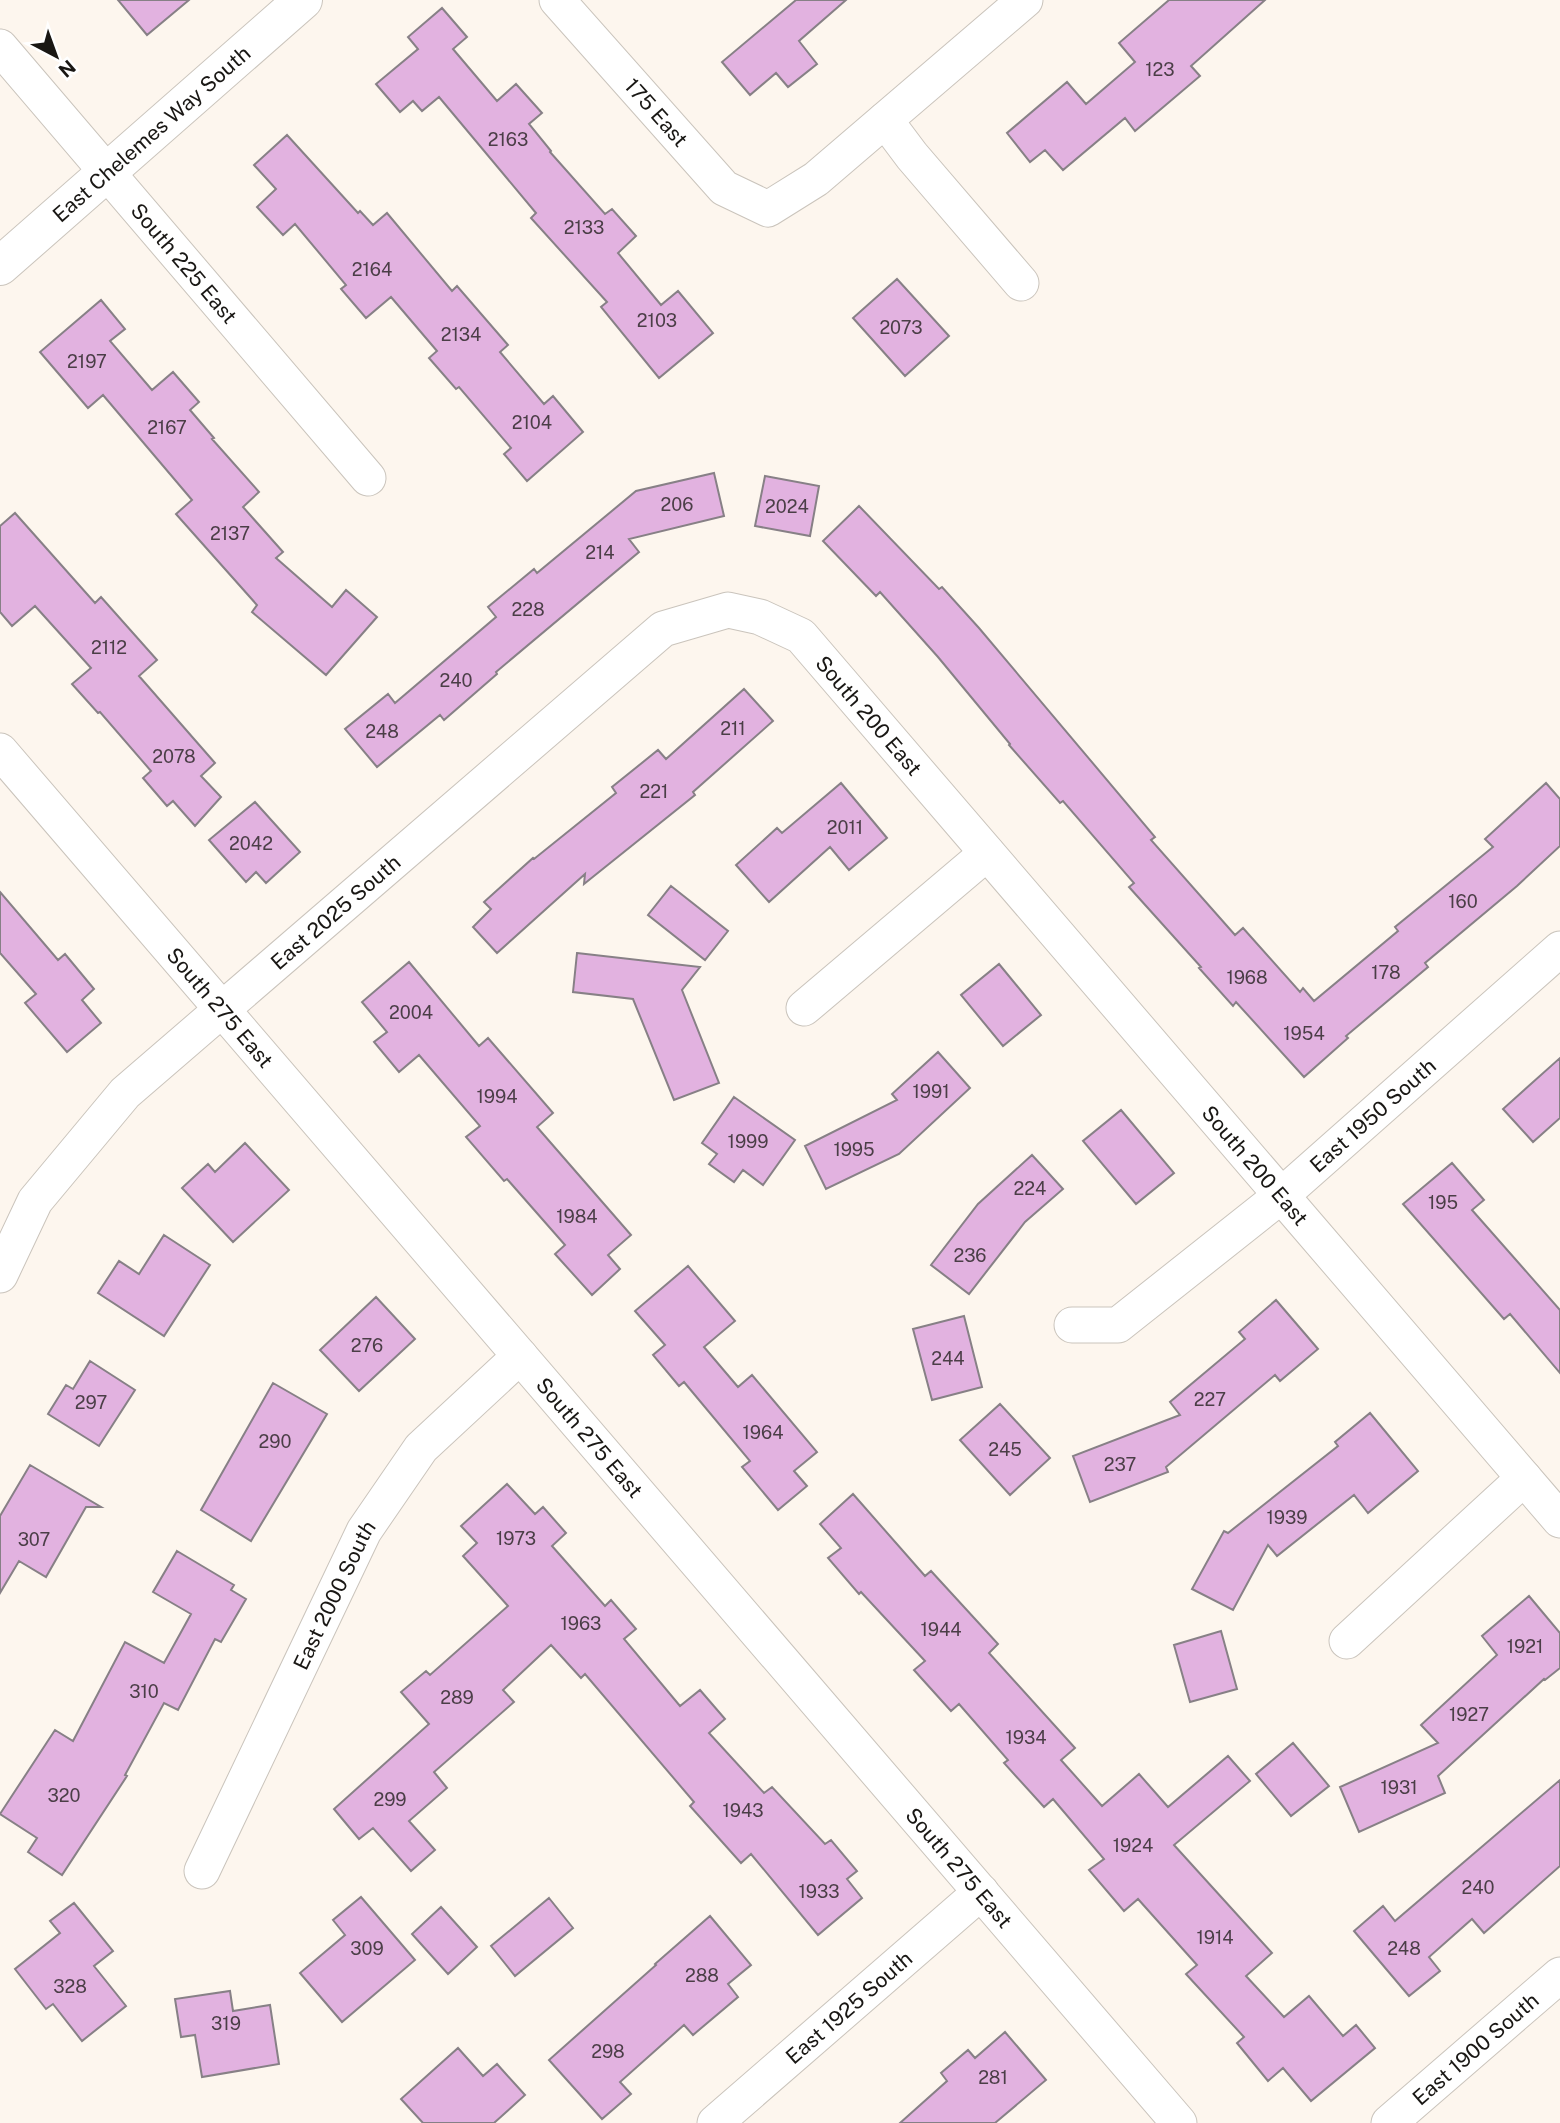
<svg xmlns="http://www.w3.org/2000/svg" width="1560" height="2123" viewBox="0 0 1560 2123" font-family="'Public Sans',sans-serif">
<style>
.building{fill:#e2b2e0;stroke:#878086;stroke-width:2}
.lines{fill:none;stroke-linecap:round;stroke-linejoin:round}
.minor-casing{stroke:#cac4bc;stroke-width:37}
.tertiary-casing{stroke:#cac4bc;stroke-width:40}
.minor{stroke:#fff;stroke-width:35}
.tertiary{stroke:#fff;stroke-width:38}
.labels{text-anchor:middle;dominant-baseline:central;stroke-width:6;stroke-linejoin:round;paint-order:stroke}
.number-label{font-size:18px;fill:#4b3e47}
.street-label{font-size:21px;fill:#191714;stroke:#fff}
</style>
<rect width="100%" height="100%" fill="#fdf6ee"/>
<path class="building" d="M118,0H189L147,35Z
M796,0H846L799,41L817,64L788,87L776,73L750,95L722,62Z
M1169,0H1265L1191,66L1200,76L1135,131L1125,118L1063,170L1045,150L1030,162L1007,133L1067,82L1086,104L1135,62L1119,43Z
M442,8L467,37L453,49L497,101L516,84L542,113L529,124L551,151L550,152L605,214L612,209L636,236L618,253L661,305L678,291L713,333L659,378L601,307L607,302L531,218L536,213L439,97L422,111L413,101L400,112L376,84L418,49L408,37Z
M287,135L358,213L360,211L373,225L387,213L452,291L457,286L508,345L500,352L544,404L553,396L583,432L527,481L504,454L511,448L459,387L456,389L429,358L437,351L391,297L366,318L341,289L346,285L295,224L283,235L257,207L276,189L254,165Z
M897,279L949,336L905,376L853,318Z
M101,300L125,329L110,341L152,390L173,372L199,402L190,410L214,438L212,439L259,492L243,507L283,552L276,558L332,607L346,590L377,617L326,675L252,612L257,605L176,514L192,500L103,395L88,408L40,352Z
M714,473L724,516L629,539L639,552L496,672L497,674L444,720L440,715L377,767L345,729L388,694L395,703L496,617L488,607L534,569L537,573L636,491Z
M765,476L819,486L810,536L755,526Z
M859,506L939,589L942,587L979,628L1155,837L1151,840L1235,935L1243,928L1300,992L1303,988L1314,1001L1398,931L1395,927L1493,847L1485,839L1546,783L1560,799V846L1517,886L1425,963L1428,967L1346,1036L1348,1038L1304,1077L1236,1002L1233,1006L1199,968L1201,967L1129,887L1134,883L1063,801L1060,803L1009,745L1010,744L938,657L880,592L876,596L823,541Z
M15,513L95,603L101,597L157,660L139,676L215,763L201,776L221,797L195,826L173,801L167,806L143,778L151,771L100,712L98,713L72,684L91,668L35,606L12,626L0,612V526Z
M744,689L773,721L693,792L695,795L584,884L585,874L497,953L473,927L491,909L484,902L533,858L534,859L616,793L612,787L658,750L666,759Z
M841,783L887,838L849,870L830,847L769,902L736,865L777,828L782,833Z
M255,802L300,852L266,883L256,872L246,882L209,840Z
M671,886L728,931L705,960L648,915Z
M0,892L58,960L65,954L94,989L82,1000L101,1023L67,1052L25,1003L36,994L0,953Z
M577,953L700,967L682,990L719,1083L674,1100L633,999L573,992Z
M409,962L479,1046L488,1038L553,1113L537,1127L631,1235L608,1255L620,1269L592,1295L555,1254L565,1245L507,1179L504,1181L466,1137L480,1126L419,1055L399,1072L374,1042L387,1032L362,1002Z
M999,964L1041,1015L1003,1046L961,995Z
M938,1052L970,1088L899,1154L826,1189L805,1146L897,1100L892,1094Z
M1560,1058V1118L1533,1142L1503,1109Z
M734,1097L795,1140L763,1185L743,1170L734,1182L709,1164L717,1154L702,1143Z
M1121,1110L1174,1173L1136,1204L1083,1141Z
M245,1143L289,1190L233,1242L182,1188L208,1164L215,1172Z
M1032,1155L1063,1189L1025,1222L969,1294L931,1265L978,1204Z
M1452,1163L1484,1200L1472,1210L1560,1310V1373L1510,1314L1504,1319L1403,1204Z
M164,1235L210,1265L164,1336L98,1293L119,1261L139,1274Z
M688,1266L735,1321L704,1347L738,1387L752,1375L817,1452L794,1471L807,1486L778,1510L742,1467L750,1461L684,1382L679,1386L653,1355L665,1345L635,1311Z
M376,1297L415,1339L359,1391L320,1350Z
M1276,1300L1318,1349L1280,1381L1275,1375L1166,1467L1168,1472L1090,1502L1073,1456L1180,1415L1170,1402L1245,1339L1239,1332Z
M964,1316L982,1387L932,1400L913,1329Z
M90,1361L135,1390L99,1446L48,1414L66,1385L73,1389Z
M273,1383L327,1414L251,1541L201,1510Z
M1000,1404L1050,1458L1010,1495L960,1440Z
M1370,1413L1418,1471L1368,1513L1354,1495L1277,1556L1268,1545L1233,1610L1192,1589L1224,1531L1228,1533L1338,1446L1335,1442Z
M30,1465L101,1507H86L46,1577L19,1561L0,1593V1516Z
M507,1484L535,1514L543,1507L566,1533L552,1546L605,1606L611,1600L636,1629L624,1639L680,1706L700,1690L725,1719L709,1733L764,1793L772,1787L825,1844L831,1840L857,1871L847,1879L862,1898L818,1935L751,1854L741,1863L690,1806L694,1802L585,1674L581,1678L551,1645L503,1690L514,1702L434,1772L447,1788L409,1821L435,1850L411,1871L373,1828L359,1839L334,1809L429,1724L401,1692L426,1671L430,1675L508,1606L463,1556L477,1543L461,1526Z
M853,1494L925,1576L931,1571L998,1644L989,1653L1075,1748L1061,1760L1102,1806L1139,1774L1168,1807L1228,1756L1250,1781L1174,1845L1272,1953L1246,1976L1284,2017L1309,1996L1343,2036L1356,2025L1375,2048L1311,2101L1283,2068L1268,2081L1237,2043L1244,2037L1186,1974L1197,1965L1138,1899L1124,1911L1089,1870L1104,1859L1053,1799L1044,1807L1004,1763L1008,1760L959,1704L951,1711L914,1670L925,1661L861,1592L859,1594L828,1558L841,1548L820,1524Z
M177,1551L234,1585L231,1590L246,1599L221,1642L215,1639L178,1710L164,1703L125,1775L127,1776L62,1875L28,1852L37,1838L0,1814L55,1730L73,1741L125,1642L164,1663L191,1614L153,1592Z
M1529,1596L1560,1633V1668L1545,1680L1544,1679L1438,1776L1445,1793L1359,1832L1340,1787L1438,1743L1421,1725L1497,1655L1482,1636Z
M1221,1631L1237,1689L1190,1702L1174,1645Z
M1293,1743L1329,1786L1291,1816L1256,1774Z
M1560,1780V1866L1484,1933L1472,1919L1429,1957L1440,1971L1409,1996L1354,1931L1383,1906L1395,1921Z
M361,1897L415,1960L342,2022L300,1973L345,1935L333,1920Z
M549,1898L573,1928L515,1976L491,1946Z
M74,1903L113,1951L94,1966L126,2006L82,2041L53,2004L46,2009L15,1969L60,1933L50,1921Z
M441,1907L477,1947L448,1974L412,1934Z
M710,1916L751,1965L728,1984L738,1997L693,2035L684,2025L620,2082L631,2094L602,2119L549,2060L656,1965L655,1964Z
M230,1991L233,2011L270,2005L279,2064L202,2077L195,2035L181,2037L175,1999Z
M1005,2032L1046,2080L995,2123H900L947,2081L941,2073L968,2050L975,2058Z
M458,2048L483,2076L497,2064L525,2095L494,2123H423L401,2099Z"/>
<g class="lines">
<defs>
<g id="minor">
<path id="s1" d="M557,0L724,188L768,209L816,179L1025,0"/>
<path id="s2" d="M0,47L368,478"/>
<path d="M885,120L912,156L1021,283"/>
<path id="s3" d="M0,751L1179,2123"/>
<path d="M804,1008L987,853"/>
<path id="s4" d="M0,1275L35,1201L125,1093L663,629L728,610L760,617L801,636L1560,1520"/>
<path id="s5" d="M1072,1325H1118L1282,1195L1560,949"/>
<path d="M1347,1641L1524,1478"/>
<path id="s6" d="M202,1871L364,1531L421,1448L520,1356"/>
<path id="s7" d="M715,2123L981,1892"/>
<path id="s8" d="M1389,2123L1560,1975"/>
</g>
<g id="tertiary">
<path id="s9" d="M0,266L303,0"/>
</g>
</defs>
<use href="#minor" class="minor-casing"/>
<use href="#tertiary" class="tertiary-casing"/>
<use href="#minor" class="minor"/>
<use href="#tertiary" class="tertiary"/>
</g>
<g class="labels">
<g class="number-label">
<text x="1160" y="69">123</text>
<text x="508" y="139">2163</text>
<text x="584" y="227">2133</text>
<text x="372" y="269">2164</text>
<text x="657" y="320">2103</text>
<text x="901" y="327">2073</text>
<text x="461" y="334">2134</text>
<text x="87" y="361">2197</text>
<text x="532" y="422">2104</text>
<text x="167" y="427">2167</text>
<text x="677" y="504">206</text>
<text x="787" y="506">2024</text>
<text x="230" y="533">2137</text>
<text x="600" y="552">214</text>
<text x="528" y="609">228</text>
<text x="109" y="647">2112</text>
<text x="456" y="680">240</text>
<text x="733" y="728">211</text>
<text x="382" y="731">248</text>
<text x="174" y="756">2078</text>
<text x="654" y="791">221</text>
<text x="845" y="827">2011</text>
<text x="251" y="843">2042</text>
<text x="1463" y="901">160</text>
<text x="1386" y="972">178</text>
<text x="1247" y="977">1968</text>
<text x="411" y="1012">2004</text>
<text x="1304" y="1033">1954</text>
<text x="931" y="1091">1991</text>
<text x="497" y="1096">1994</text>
<text x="748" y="1141">1999</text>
<text x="854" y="1149">1995</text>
<text x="1030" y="1188">224</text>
<text x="1443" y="1202">195</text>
<text x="577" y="1216">1984</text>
<text x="970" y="1255">236</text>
<text x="367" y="1345">276</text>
<text x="948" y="1358">244</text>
<text x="1210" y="1399">227</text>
<text x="91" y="1402">297</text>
<text x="763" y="1432">1964</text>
<text x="275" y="1441">290</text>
<text x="1005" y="1449">245</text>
<text x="1120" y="1464">237</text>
<text x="1287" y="1517">1939</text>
<text x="516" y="1538">1973</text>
<text x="34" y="1539">307</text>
<text x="581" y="1623">1963</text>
<text x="941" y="1629">1944</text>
<text x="1525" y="1646">1921</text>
<text x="144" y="1691">310</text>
<text x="457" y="1697">289</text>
<text x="1469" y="1714">1927</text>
<text x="1026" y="1737">1934</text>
<text x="1399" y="1787">1931</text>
<text x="64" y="1795">320</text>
<text x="390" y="1799">299</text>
<text x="743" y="1810">1943</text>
<text x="1133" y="1845">1924</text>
<text x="1478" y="1887">240</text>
<text x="819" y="1891">1933</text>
<text x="1215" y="1937">1914</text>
<text x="367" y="1948">309</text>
<text x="1404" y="1948">248</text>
<text x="702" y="1975">288</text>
<text x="70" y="1986">328</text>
<text x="226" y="2023">319</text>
<text x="608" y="2051">298</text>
<text x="993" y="2077">281</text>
</g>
<g class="street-label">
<text stroke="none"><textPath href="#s1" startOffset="150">175 East</textPath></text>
<text stroke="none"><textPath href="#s9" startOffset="201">East Chelemes Way South</textPath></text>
<text stroke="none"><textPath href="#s2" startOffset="284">South 225 East</textPath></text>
<text stroke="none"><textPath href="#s4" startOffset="1183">South 200 East</textPath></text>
<text stroke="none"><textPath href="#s4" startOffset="500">East 2025 South</textPath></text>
<text stroke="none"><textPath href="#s3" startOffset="338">South 275 East</textPath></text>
<text stroke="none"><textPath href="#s5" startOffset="376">East 1950 South</textPath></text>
<text stroke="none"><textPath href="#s4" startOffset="1776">South 200 East</textPath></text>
<text stroke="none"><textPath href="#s3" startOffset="905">South 275 East</textPath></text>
<text stroke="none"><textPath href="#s6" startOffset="306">East 2000 South</textPath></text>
<text stroke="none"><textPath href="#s3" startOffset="1472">South 275 East</textPath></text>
<text stroke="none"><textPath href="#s7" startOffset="177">East 1925 South</textPath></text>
<text stroke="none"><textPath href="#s8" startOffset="114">East 1900 South</textPath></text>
</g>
</g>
<g transform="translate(56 56) rotate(139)" stroke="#ffffff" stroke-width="5" paint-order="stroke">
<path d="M0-5L12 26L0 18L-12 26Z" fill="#191714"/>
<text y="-10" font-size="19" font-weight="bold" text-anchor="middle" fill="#191714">N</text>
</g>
</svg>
